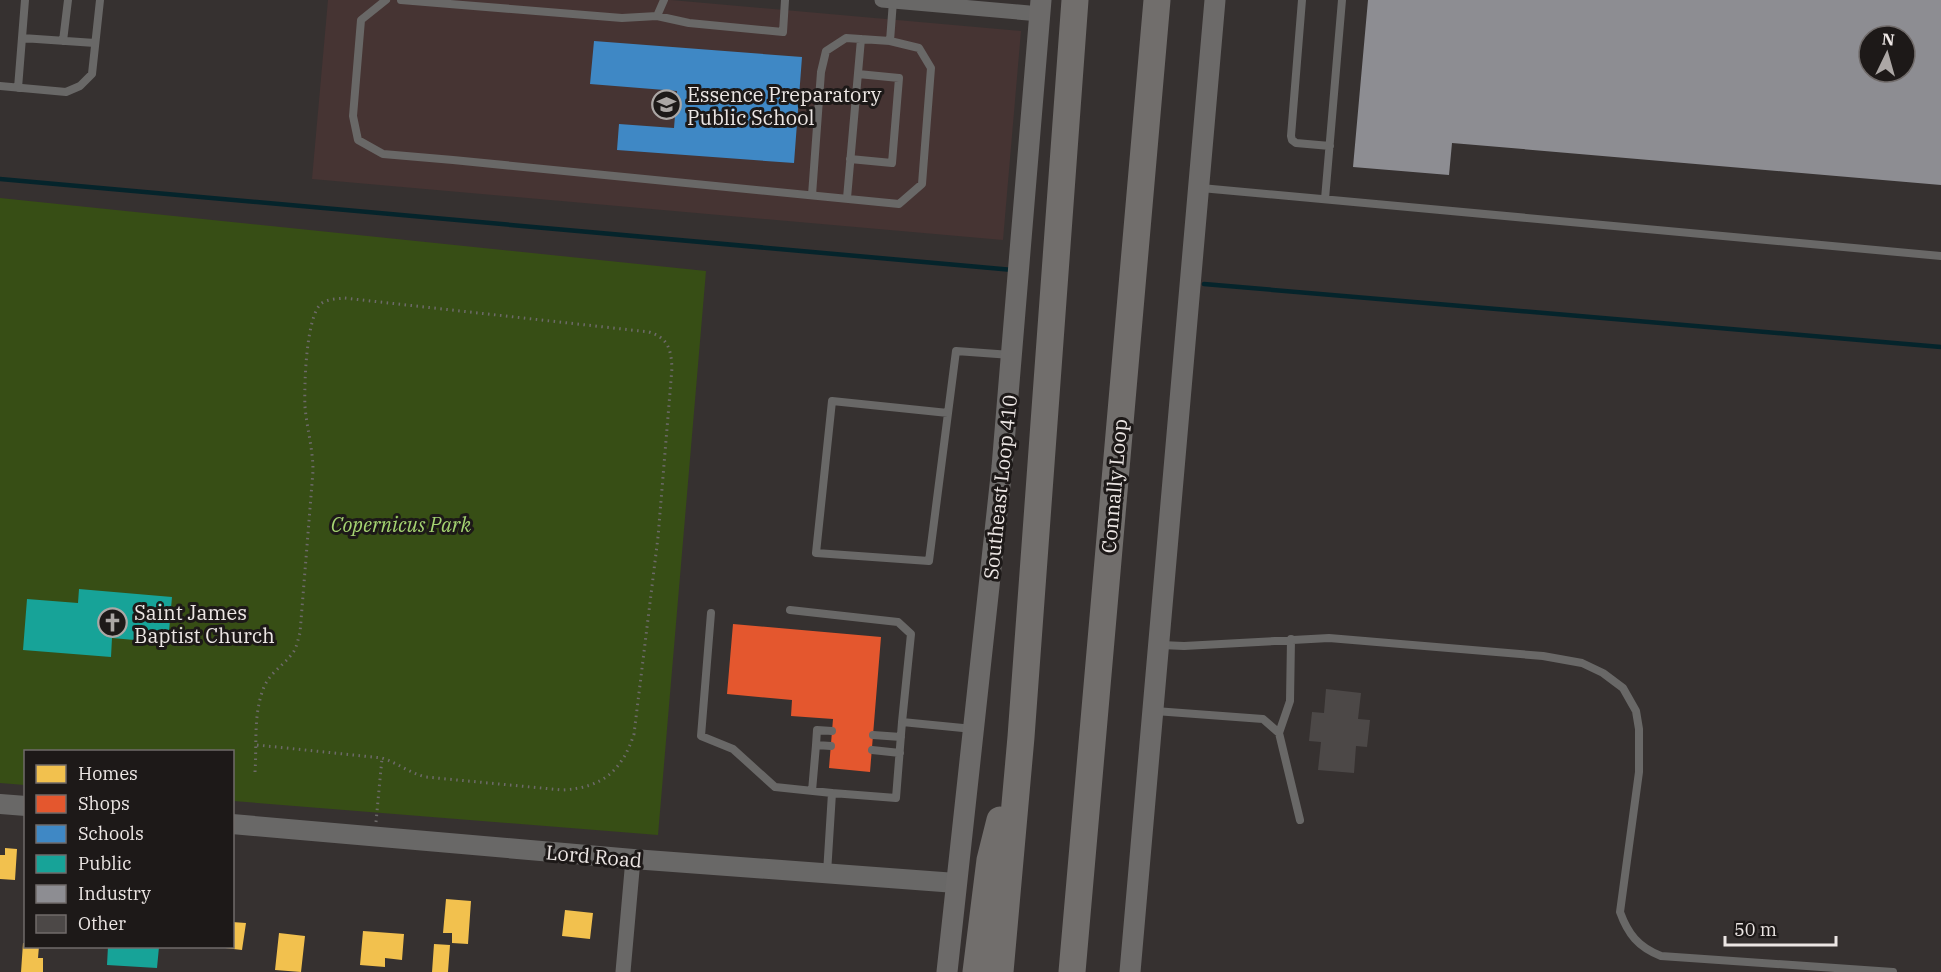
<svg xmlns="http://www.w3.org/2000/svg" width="1941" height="972" viewBox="0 0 1941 972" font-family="'IBM Plex Serif',serif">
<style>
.education{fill:#463433}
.green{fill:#374e15}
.homes{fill:#f2c14e}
.shops{fill:#e4572e}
.schools{fill:#3f88c5}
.public{fill:#17a398}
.industry{fill:#8d8d92;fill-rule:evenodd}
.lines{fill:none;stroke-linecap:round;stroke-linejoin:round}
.stream{stroke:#05242b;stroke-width:4.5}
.building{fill:#4c4847}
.path{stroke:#6d6a69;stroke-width:3;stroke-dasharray:1.5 4.5;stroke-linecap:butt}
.service{stroke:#696867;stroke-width:8}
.minor{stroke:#696867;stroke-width:15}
.tertiary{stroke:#696867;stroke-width:20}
.secondary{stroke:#6c6a69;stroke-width:21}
.motorway{stroke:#716e6c;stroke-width:27}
.labels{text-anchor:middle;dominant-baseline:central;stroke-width:6;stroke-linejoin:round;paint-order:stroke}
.poi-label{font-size:20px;fill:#ece6e4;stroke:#1d1918;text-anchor:start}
.street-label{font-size:20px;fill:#ece6e4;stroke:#1d1918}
.park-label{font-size:20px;font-style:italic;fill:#a5d472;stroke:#1d1918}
</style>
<rect width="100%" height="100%" fill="#363130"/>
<path class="education" d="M328,0H671L1021,31L1003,240L312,179Z"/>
<path class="green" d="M0,198L706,271L658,835L233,801L232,752H26L25,785L0,783Z"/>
<path class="homes" d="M5,848L17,849L15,880L0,879V855H5Z
M446,899L471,901L468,944L452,943V933H443Z
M565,910L593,913L590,939L562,936Z
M232,922L246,923L242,950L225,948L232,946Z
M363,931L404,934L402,960L385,958V967L360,965Z
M279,933L305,936L301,972L275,970Z
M23,943H26V946H39L38,958H43V972H21Z
M434,944L450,945L448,972H432Z"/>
<path class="shops" d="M733,624L881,637L870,772L829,768L833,719L791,716L792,700L727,694Z"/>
<path class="schools" d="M594,41L802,57L794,163L617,150L619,124L674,128L677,91L590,84Z"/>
<path class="public" d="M79,589L172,597L168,643L112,638L111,657L23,650L27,599L78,603Z
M108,946L159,947L157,968L107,965Z"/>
<path class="industry" d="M1368,0H1941V185L1452,143L1449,175L1353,167ZM1869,36H1905V72H1869Z"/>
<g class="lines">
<path class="stream" d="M0,179L1013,270
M1204,284L1941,347"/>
</g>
<path class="building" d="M1326,689L1361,693L1358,719L1370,720L1367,747L1356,746L1354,773L1318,770L1321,742L1309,741L1312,712L1324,713Z"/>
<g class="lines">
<path class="path" d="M255,772C257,744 253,714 264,687C270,672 285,665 294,651C297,646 298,639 300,633L313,471C313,449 307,429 305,407C304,387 306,314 322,303C328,299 337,299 344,298L649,332C668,338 671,349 672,368L658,537L634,734C622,771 602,788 562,790L426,777C409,773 398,763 382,758L257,745
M376,822L382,758"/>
<path class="service" d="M386,0L361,20L353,116L358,140L383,154L453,160L899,204L922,184L931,68L919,48L890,41L893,1
M401,0L622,18L657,16L689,23L783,32L785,0
M1302,0L1291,136L1292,140L1296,143L1330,146
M657,16L664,0
M22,38L95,43
M63,41L68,0
M0,86L66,92L80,86L92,74L100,0
M18,88L25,0
M850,159L892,163L899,78L858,74
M1201,188L1941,256
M812,195L821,72L826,51L846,38L890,41
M847,198L861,39
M1325,199L1342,0
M948,413L832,401L816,553L929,561L956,351L1011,355
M790,610L898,622L911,634L902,722
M711,613L701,736L733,749L775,787L832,793
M1161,645L1184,646L1329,638L1543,656L1582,663L1603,673L1623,688L1636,711L1639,729V772L1620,912C1628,934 1638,947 1661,956L1893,972
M1155,711L1263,719L1279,733L1300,820
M1279,733L1290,701L1291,639
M873,735L901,737
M816,745L817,730L832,731
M872,750L900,753
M812,791L816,745L831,746
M827,873L832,793L896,798L902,722L973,729"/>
<path class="minor" d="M882,0L1040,14
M623,972L633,859"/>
<path class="tertiary" d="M0,804L26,806
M232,824L633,859L956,883"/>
<path class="secondary" d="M947,972L1002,467L1041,0
M1130,972L1215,0"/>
<path class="motorway" d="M976,972L990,860L1000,820
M1000,972L1021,737L1075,0
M1072,972L1157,0"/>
</g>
<defs>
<symbol id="school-ring" viewBox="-11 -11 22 22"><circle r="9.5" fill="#1d1918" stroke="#aca7a5" stroke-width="1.5"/><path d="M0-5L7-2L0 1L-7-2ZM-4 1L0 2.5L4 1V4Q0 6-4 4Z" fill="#aca7a5"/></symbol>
<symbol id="church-ring" viewBox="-11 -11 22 22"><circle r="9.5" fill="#1d1918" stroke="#aca7a5" stroke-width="1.5"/><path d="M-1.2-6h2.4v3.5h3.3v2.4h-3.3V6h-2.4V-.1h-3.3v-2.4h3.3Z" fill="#aca7a5"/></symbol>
</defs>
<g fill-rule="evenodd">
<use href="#school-ring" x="650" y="88" width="33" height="33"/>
<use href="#church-ring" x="96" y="606" width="33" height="33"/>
</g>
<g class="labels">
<g class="poi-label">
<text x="687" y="94">Essence Preparatory<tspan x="687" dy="23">Public School</tspan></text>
<text x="134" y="612">Saint James<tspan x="134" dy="23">Baptist Church</tspan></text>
</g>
<g class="street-label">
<text transform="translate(1114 486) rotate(-85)">Connally Loop</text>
<text transform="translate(1000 487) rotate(-84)">Southeast Loop 410</text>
<text transform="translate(594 856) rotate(5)">Lord Road</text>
</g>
<g class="park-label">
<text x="401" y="524">Copernicus Park</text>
</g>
</g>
<rect x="24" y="750" width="210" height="198" fill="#1d1918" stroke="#706b6a" stroke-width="1.5"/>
<rect x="36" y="765" width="30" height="18" fill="#f2c14e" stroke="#706b6a" stroke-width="1.5"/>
<text x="78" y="780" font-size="18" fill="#ece6e4">Homes</text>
<rect x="36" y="795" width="30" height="18" fill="#e4572e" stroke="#706b6a" stroke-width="1.5"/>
<text x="78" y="810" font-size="18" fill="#ece6e4">Shops</text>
<rect x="36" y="825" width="30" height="18" fill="#3f88c5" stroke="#706b6a" stroke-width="1.5"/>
<text x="78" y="840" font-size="18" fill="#ece6e4">Schools</text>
<rect x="36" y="855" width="30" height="18" fill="#17a398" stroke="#706b6a" stroke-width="1.5"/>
<text x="78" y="870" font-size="18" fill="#ece6e4">Public</text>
<rect x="36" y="885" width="30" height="18" fill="#8d8d92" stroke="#706b6a" stroke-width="1.5"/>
<text x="78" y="900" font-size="18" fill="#ece6e4">Industry</text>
<rect x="36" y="915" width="30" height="18" fill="#4c4847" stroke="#706b6a" stroke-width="1.5"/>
<text x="78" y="930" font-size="18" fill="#ece6e4">Other</text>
<g transform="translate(1887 54) rotate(5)"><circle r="28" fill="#1d1918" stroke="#706b6a" stroke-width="1.5"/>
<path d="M0-4.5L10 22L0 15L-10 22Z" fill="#aca7a5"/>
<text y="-9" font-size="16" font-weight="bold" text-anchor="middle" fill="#ece6e4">N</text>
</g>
<path d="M1725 936v9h111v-9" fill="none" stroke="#ece6e4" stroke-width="3"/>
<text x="1734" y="936" font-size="18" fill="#ece6e4" stroke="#1d1918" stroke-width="4.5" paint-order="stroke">50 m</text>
</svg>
